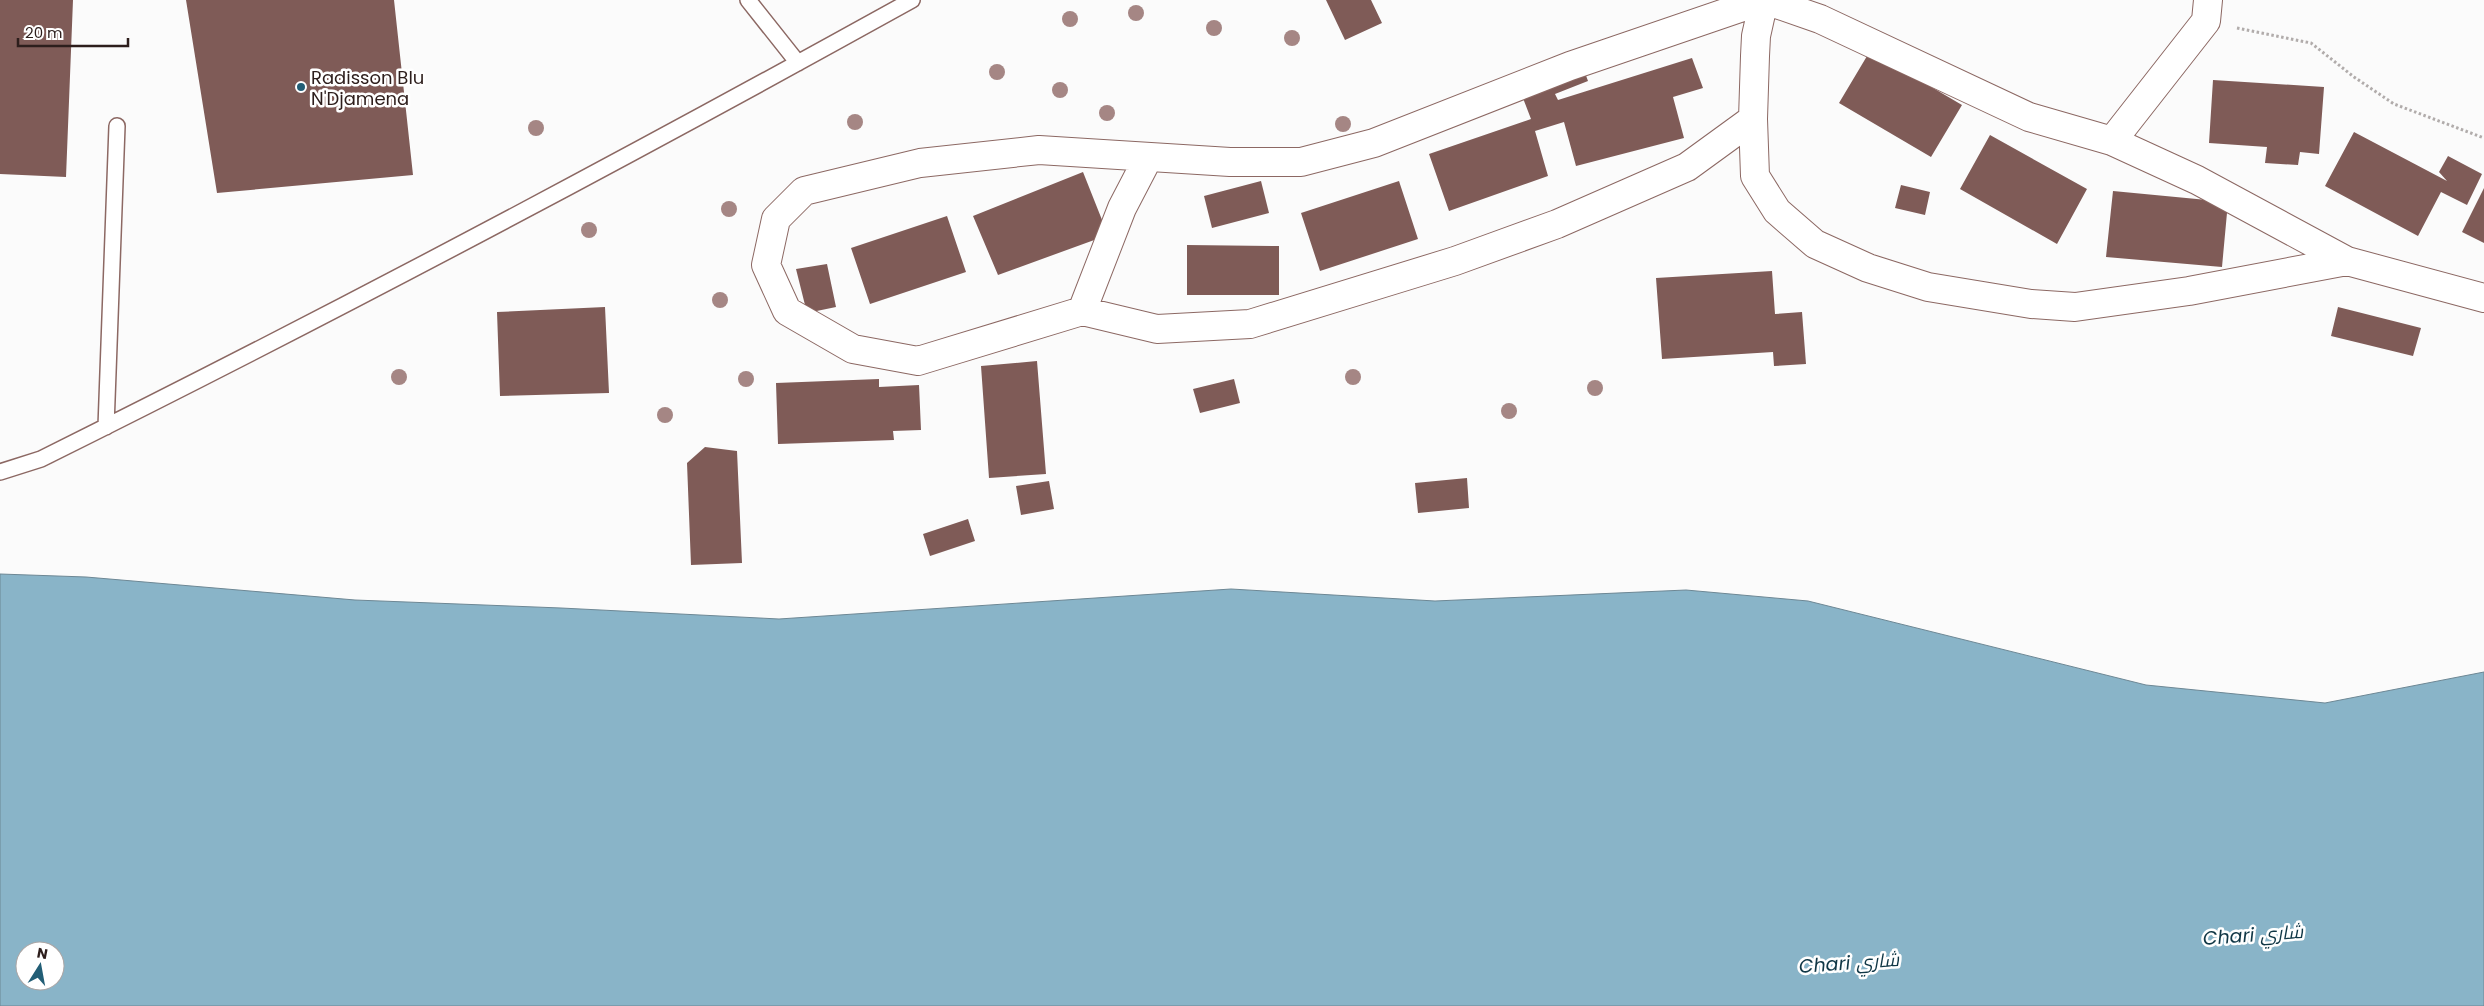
<svg xmlns="http://www.w3.org/2000/svg" width="2484" height="1006" viewBox="0 0 2484 1006" font-family="Poppins,Cairo,sans-serif">
<style>
.water{fill:#89b4c8;stroke:#6d8794;fill-rule:evenodd}
.building{fill:#7f5b57}
.lines{fill:none;stroke-linecap:round;stroke-linejoin:round}
.lane-casing{stroke:#8c6863;stroke-width:18}
.street-casing{stroke:#8c6863;stroke-width:30}
.path{stroke:#b1acab;stroke-width:3;stroke-dasharray:2.5 2.5;stroke-linecap:butt}
.lane{stroke:#fff;stroke-width:15}
.street{stroke:#fff;stroke-width:28}
.tree{fill:#a58684}
.poi-dot{fill:#225e76;stroke:#fff;stroke-width:2}
.labels{text-anchor:middle;dominant-baseline:central;stroke-width:5;stroke-linejoin:round;paint-order:stroke}
.poi-label{font-size:18px;fill:#2d1e1c;stroke:#fff;text-anchor:start}
.water-label{font-size:19px;font-style:italic;fill:#103746;stroke:#fff}
</style>
<rect width="100%" height="100%" fill="#fbfbfb"/>
<path class="water" d="M0,574L86,577L355,600L561,608L779,619L1231,589L1435,601L1686,590L1808,601L2146,685L2325,703L2484,672V1006H0ZM25,951H55V981H25Z"/>
<path class="building" d="M0,0H73L66,177L0,174Z
M186,0H394L413,175L217,193Z
M1326,0H1371L1382,23L1345,40Z
M1870,51L1962,105L1931,157L1839,103Z
M1692,58L1703,88L1673,97L1684,138L1576,166L1564,122L1535,131L1548,176L1449,211L1429,154L1531,119L1521,93L1581,62L1588,81L1555,94L1558,100Z
M2213,80L2324,87L2319,154L2300,152L2298,165L2265,163L2267,147L2209,143Z
M2354,132L2447,181L2439,172L2448,156L2482,174L2467,205L2441,192L2418,236L2325,186Z
M1990,135L2087,189L2057,244L1960,189Z
M1083,172L1108,235L998,275L973,216Z
M1261,181L1269,213L1212,228L1204,196Z
M1399,181L1418,239L1320,271L1301,213Z
M1901,185L1930,192L1925,215L1895,208Z
M2484,188V243L2462,232Z
M2113,191L2228,202L2222,267L2106,257Z
M947,216L966,272L870,304L851,248Z
M1187,245L1279,246V295H1187Z
M827,264L836,307L807,313L796,269Z
M1772,271L1775,314L1802,312L1806,364L1774,366L1773,352L1662,359L1656,278Z
M605,307L609,393L500,396L497,312Z
M2338,307L2421,328L2413,356L2331,336Z
M1037,361L1046,474L989,478L981,366Z
M879,379V387L919,385L921,430L893,431L894,440L778,444L776,383Z
M1234,379L1240,403L1200,413L1193,389Z
M705,447L737,451L742,563L691,565L687,463Z
M1467,478L1469,508L1418,513L1415,483Z
M1049,481L1054,509L1021,515L1016,486Z
M968,519L975,541L930,556L923,534Z"/>
<g class="lines">
<defs>
<path id="lane" d="M748,0L798,63
M106,427L117,126
M0,472L41,459C335,313 625,159 912,0"/>
<path id="street" d="M1764,0L1756,36L1755,56L1753,119L1755,176L1777,211L1815,244L1868,268L1928,287L2031,304L2075,307L2189,291L2347,261
M1765,0L1820,19L2029,117L2112,141L2197,180L2347,261L2484,298
M1753,119L1687,167L1557,224L1455,261L1250,324L1157,329L1082,311L918,361L853,349L787,311L766,265L776,219L804,191L920,163L1039,150L1230,162H1301L1374,143L1570,66L1763,0
M2112,141L2206,21L2208,0
M1082,311L1122,208L1148,158"/>
</defs>
<use href="#lane" class="lane-casing"/>
<use href="#street" class="street-casing"/>
<path class="path" d="M2237,28L2311,43L2354,77L2394,104L2484,138"/>
<use href="#lane" class="lane"/>
<use href="#street" class="street"/>
</g>
<g class="tree">
<circle cx="1136" cy="13" r="8"/>
<circle cx="1070" cy="19" r="8"/>
<circle cx="1214" cy="28" r="8"/>
<circle cx="1292" cy="38" r="8"/>
<circle cx="997" cy="72" r="8"/>
<circle cx="1060" cy="90" r="8"/>
<circle cx="1107" cy="113" r="8"/>
<circle cx="855" cy="122" r="8"/>
<circle cx="1343" cy="124" r="8"/>
<circle cx="536" cy="128" r="8"/>
<circle cx="729" cy="209" r="8"/>
<circle cx="589" cy="230" r="8"/>
<circle cx="720" cy="300" r="8"/>
<circle cx="399" cy="377" r="8"/>
<circle cx="1353" cy="377" r="8"/>
<circle cx="746" cy="379" r="8"/>
<circle cx="1595" cy="388" r="8"/>
<circle cx="1509" cy="411" r="8"/>
<circle cx="665" cy="415" r="8"/>
</g>
<circle class="poi-dot" cx="301" cy="87" r="5"/>
<g class="labels">
<g class="poi-label">
<text x="311" y="77">Radisson Blu<tspan x="311" dy="21">N'Djamena</tspan></text>
</g>
<g class="water-label">
<text transform="translate(2253 935) rotate(-4)">Chari شاري</text>
<text transform="translate(1849 963) rotate(-4)">Chari شاري</text>
</g>
</g>
<g transform="translate(40 966) rotate(11)"><circle r="24" fill="#ffffff" stroke="#aba5a4"/>
<path d="M0-4L9 19L0 12L-9 19Z" fill="#225e76"/>
<text y="-8" font-size="14" font-weight="bold" text-anchor="middle" fill="#2d1e1c">N</text>
</g>
<path d="M18 38v8h110v-8" fill="none" stroke="#2d1e1c" stroke-width="2.5"/>
<text x="25" y="38" font-size="15" fill="#2d1e1c" stroke="#ffffff" stroke-width="4" paint-order="stroke">20 m</text>
</svg>
